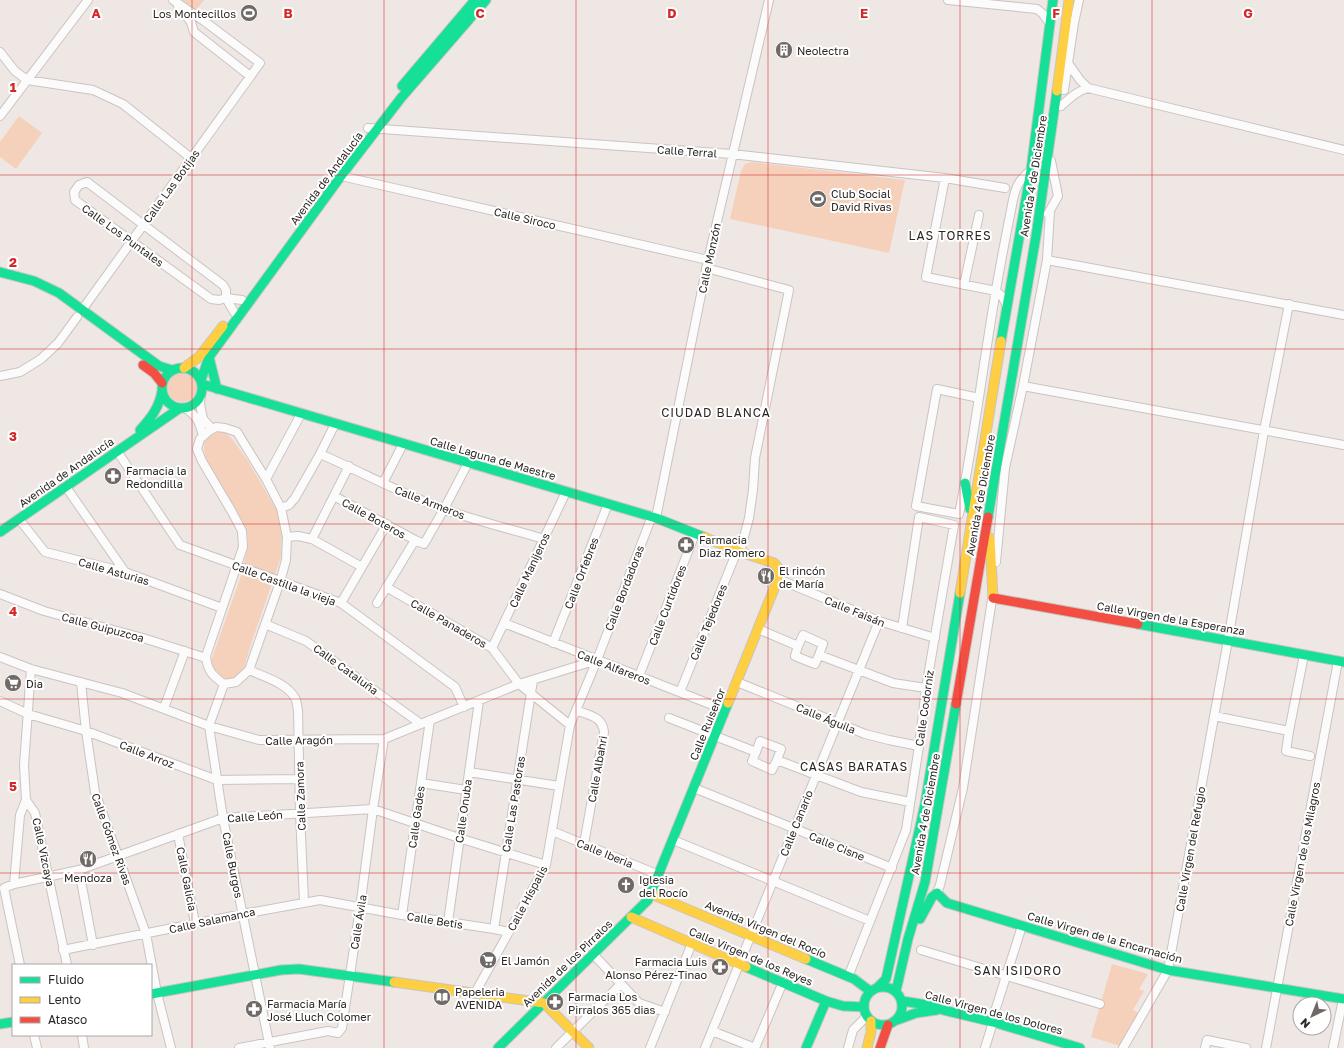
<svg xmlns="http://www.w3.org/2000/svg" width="1344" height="1048" viewBox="0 0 1344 1048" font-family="'Golos Text',sans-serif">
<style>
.green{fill:#f5d1bb}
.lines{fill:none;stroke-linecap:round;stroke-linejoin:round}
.street-casing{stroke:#cac4c1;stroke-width:10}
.fast-casing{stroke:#cac4c1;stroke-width:11}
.slow-casing{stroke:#cac4c1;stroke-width:11}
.jam-casing{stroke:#cac4c1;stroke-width:11}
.street{stroke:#fcfbfb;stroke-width:8}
.fast{stroke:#16e098;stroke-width:9}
.slow{stroke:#ffcf43;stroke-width:9}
.jam{stroke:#f24e42;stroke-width:9}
.grid{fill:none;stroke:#d62828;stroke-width:1;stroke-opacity:0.55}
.labels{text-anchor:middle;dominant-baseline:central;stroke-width:4;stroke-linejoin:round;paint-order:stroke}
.poi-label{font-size:11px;fill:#2b2623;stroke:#fff;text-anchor:start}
.street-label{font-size:11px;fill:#2b2623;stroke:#fff}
.neighbourhood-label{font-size:12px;letter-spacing:1px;fill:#2b2623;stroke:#fff}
.grid-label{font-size:13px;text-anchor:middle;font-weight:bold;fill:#d62828;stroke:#fff;stroke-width:4;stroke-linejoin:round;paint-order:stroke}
</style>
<rect width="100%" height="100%" fill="#eee7e4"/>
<path class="green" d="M182,0H204L196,10Z
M19,116L42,133L16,169L0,157V142Z
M751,162L905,180L889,253L730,219L741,171L745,164Z
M167 387a15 15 0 1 1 30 0a15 15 0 1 1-30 0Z
M221,431L225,432L233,440L248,461L279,514L282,534L281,557L250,647L243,671L237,677L231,679L224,678L216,671L212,665V658L242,573L248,546L247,532L207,460C201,445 203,434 221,431Z
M1112,964L1148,974L1139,989L1144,991L1133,1010L1138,1013L1120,1046L1091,1037Z"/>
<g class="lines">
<defs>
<path id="street" d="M948,0L1037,9L1043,14L1050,24
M178,6L191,22L194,32L250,76
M0,52L15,71L27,80L93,90L123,104L191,158
M1088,88L1344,150
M1064,90L1074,23L1079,0
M1061,106C1070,98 1077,91 1088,88L1080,80L1068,63
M0,116L88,0
M368,128L732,154L945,178L1005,188
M341,176L708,260
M945,178L926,277L996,291L1002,296L1007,306
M87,182L223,285L226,290V298L219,300L211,299L75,200L74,192L79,185Z
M1048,214L1058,196L1051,161
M1047,260L1344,315
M706,268L789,290L755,458L753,490L749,518L740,552
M964,285L979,215
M226,298L242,300
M226,298L234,312
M82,310L260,63L204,21L173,0
M0,376L20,372L41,359L58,343L77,317
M1023,386L1344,445
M201,393L200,404L203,419L212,429
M979,398L937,389L916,506L959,514C974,440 983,365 996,290C1001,260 1007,230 1013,200C1016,186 1019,180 1031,170
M185,408C198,417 199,421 203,436
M216,427L225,428L237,432L266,479L281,508L287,537L286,560L280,582L249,670L236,682L224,684C213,676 207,671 206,656L243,547L242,531L232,512L202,461L197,449L200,439L209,431Z
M117,451L180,545L341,603L455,687L464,707
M320,454C362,472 401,494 444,509C476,521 511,529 544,539
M266,479L301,414
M383,483L403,444
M66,487L125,572
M334,496L415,540
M281,508L289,505L295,498L320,454L335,424
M656,518L708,260L769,0
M19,519L45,552L125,572L222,608
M287,537L298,536L312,539L362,567
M312,539L349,466
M996,562L1005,468L1023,386L1047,260L1050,211
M778,579L879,621L935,638
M386,587L492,648L519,684L570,725
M0,594L44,611L143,638L206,658
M341,603L387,524
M377,603L415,540L424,544L444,509L468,463
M504,623L725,710
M265,624L306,641L421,724
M758,629L798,646L795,656L815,664L819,655
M553,643L608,504
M798,646L803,635L823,644L819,655L893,683L926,688
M492,648L566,492
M0,657L31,669L122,693L209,726L259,740L384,739L519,684L597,660
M31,669L24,765L26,800L35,813L67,965
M249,670C264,677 287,683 295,698C297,701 297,707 298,710L300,813L304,902
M639,676L695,534
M81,682L86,731L95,792L146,934L157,993L171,1048
M737,682L865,734L889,740L919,746
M224,684L209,726L223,818L270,1048
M680,692L737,551
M0,701L28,714L86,731L217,780L299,779
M164,708L185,651
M576,710C590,716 602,716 604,732L584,844
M1214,716L1289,731L1304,655
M669,718L756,752L752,761L772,770L777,760
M1289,731L1286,751L1310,756
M756,752L760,741L781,749L777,760L861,792L910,802
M469,772L559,786
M421,783L466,790
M694,788L892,868
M552,831L659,875
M178,834L195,923
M673,840L870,921
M79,870L93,945
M14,884L20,815L26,800
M937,893L940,885L963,788L993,593
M402,915L430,720
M448,922L479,701
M494,929L533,680
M63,950L243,914L320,900L402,915L494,929L509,932
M921,950L1100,1004
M593,954L639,1003L665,1012
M20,965L4,888L14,884L79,870L223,818L373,809L459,838L546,865
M848,977L906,830L919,746L926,688L954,525L919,517L902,628
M475,993L546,865L570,725L597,660L652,516
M996,1008L1022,926
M712,1031L755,1048
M34,1035L37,1048
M82,1035L84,1048
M239,1048L328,1031L338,1033L342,1028L360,908L373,809L384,739
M556,1048L621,984
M650,1048L692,943
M705,1048L879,621
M755,1048L783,982
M848,1048L853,1030L867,1016
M985,1048L993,1022
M1123,1048L1168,970L1228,640L1264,431L1289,304
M1205,1048L1207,1040L1246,1048
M1266,1048L1338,661
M1333,1048L1343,999"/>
<path id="fast" d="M402,86L475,0
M0,272L34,281L59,293L159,366L172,370
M1001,341L1031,170L1053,0
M209,357L217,389
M162 388a20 20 0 1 1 40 0a20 20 0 1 1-40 0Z
M201,380L209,357L341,176L401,98L486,0
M202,384L656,518L704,537
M140,430C151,418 159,408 162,391
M965,483L970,509
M988,517L1036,236L1057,91
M0,532L180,408
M1138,624L1344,662
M937,893L947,903L1168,970L1344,999
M920,919L932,897L937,893
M806,959L854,979L870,991
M746,967L826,1001L843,1006L864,1007
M864 1006a19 19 0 1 1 38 0a19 19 0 1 1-38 0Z
M878,987L886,979L925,804L960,593
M896,991L908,939L925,882L956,704
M151,994L281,970L299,969L394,982
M902,1001L934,1006L943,1010L993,1022L1080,1048
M897,1020L916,1013L937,1010
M0,1024L13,1022
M498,1048L648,900L728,703
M806,1048L826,1001"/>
<path id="slow" d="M1057,91L1069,0
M184,368L199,357L223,326
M704,537L740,552L774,563L779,569L778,579L728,703
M990,538L993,598
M960,593L1001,341
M651,894L806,959
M631,917L746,967
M394,982L544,1003L589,1048
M867,1048L871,1032V1021"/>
<path id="jam" d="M143,365L154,373L162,383
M993,598L1138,624
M956,704L988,517
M880,1048L888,1025"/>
</defs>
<use href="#street" class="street-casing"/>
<use href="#fast" class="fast-casing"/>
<use href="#slow" class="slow-casing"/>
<use href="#jam" class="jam-casing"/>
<use href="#street" class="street"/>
<use href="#fast" class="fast"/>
<use href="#slow" class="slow"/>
<use href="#jam" class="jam"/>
</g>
<path class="grid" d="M192,0V1048M384,0V1048M576,0V1048M768,0V1048M960,0V1048M1152,0V1048M0,175H1344M0,349H1344M0,524H1344M0,699H1344M0,873H1344"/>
<defs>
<symbol id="stadium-disc" viewBox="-11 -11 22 22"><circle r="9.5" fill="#6f6a67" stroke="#fff"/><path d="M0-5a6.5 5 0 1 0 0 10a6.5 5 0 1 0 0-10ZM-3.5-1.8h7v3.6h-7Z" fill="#fff"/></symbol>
<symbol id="building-disc" viewBox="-11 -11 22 22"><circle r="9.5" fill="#6f6a67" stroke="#fff"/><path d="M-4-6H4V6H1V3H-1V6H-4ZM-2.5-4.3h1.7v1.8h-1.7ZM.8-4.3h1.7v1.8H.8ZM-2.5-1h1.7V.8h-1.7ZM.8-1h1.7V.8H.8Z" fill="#fff"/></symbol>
<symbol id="pharmacy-disc" viewBox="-11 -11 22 22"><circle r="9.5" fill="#6f6a67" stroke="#fff"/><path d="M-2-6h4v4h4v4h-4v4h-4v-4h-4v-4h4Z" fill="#fff"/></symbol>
<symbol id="restaurant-disc" viewBox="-11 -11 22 22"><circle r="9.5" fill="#6f6a67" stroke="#fff"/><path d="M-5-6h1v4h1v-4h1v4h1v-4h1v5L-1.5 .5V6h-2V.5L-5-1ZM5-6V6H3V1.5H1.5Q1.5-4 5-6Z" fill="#fff"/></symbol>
<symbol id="supermarket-disc" viewBox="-11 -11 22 22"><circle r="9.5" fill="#6f6a67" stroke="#fff"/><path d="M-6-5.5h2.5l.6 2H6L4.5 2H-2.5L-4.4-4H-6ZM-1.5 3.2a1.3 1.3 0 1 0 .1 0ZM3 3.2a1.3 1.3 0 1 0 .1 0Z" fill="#fff"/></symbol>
<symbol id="church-disc" viewBox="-11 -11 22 22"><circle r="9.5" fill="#6f6a67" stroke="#fff"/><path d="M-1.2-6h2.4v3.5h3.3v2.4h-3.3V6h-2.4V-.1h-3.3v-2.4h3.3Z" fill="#fff"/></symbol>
<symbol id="library-disc" viewBox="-11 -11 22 22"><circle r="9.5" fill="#6f6a67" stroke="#fff"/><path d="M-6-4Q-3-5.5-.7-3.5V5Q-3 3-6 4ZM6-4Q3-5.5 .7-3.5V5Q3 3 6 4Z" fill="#fff"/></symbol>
</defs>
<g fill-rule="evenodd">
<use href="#stadium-disc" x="239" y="3" width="20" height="20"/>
<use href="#building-disc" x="774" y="40" width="20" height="20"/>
<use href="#stadium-disc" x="808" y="189" width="20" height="20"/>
<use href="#pharmacy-disc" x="103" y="466" width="20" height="20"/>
<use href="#pharmacy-disc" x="676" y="535" width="20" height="20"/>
<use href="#restaurant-disc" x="756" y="566" width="20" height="20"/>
<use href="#supermarket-disc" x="3" y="673" width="20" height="20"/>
<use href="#restaurant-disc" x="78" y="849" width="20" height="20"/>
<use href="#church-disc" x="616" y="875" width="20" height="20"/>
<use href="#supermarket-disc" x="478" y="950" width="20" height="20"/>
<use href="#pharmacy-disc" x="710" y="957" width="20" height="20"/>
<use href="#library-disc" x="432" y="987" width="20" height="20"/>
<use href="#pharmacy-disc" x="545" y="992" width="20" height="20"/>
<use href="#pharmacy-disc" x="244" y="999" width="20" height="20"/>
</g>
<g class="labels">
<g class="poi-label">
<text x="236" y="13" text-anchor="end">Los Montecillos</text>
<text x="797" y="50">Neolectra</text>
<text x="831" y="193">Club Social<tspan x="831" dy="13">David Rivas</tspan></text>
<text x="126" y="470">Farmacia la<tspan x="126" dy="13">Redondilla</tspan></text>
<text x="699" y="539">Farmacia<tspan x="699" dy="13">Diaz Romero</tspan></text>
<text x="779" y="570">El rincón<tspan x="779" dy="13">de María</tspan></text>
<text x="26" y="683">Dia</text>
<text x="88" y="877" text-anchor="middle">Mendoza</text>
<text x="639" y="879">Iglesia<tspan x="639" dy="13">del Rocío</tspan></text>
<text x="501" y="960">El Jamón</text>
<text x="707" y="961" text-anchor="end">Farmacia Luis<tspan x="707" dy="13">Alonso Pérez-Tinao</tspan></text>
<text x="455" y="991">Papeleria<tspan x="455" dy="13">AVENIDA</tspan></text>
<text x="568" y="996">Farmacia Los<tspan x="568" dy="13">Pirralos 365 dias</tspan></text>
<text x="267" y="1003">Farmacia María<tspan x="267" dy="13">José Lluch Colomer</tspan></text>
</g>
<g class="street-label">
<text transform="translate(687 151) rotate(4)">Calle Terral</text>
<text transform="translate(1033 176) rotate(-81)">Avenida 4 de Diciembre</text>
<text transform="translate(326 178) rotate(-53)">Avenida de Andalucía</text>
<text transform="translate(171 186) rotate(-54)">Calle Las Botijas</text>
<text transform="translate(525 218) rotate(13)">Calle Siroco</text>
<text transform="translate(123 235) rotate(36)">Calle Los Puntales</text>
<text transform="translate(709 258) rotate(-78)">Calle Monzón</text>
<text transform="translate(493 458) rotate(16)">Calle Laguna de Maestre</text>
<text transform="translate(66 472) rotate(-35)">Avenida de Andalucía</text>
<text transform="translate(980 495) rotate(-80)">Avenida 4 de Diciembre</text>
<text transform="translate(430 502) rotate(21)">Calle Armeros</text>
<text transform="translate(374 518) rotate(29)">Calle Boteros</text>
<text transform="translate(529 570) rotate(-65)">Calle Manijeros</text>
<text transform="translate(114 571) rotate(16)">Calle Asturias</text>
<text transform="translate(581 573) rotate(-69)">Calle Orfebres</text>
<text transform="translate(284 583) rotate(20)">Calle Castilla la vieja</text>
<text transform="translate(624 588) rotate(-69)">Calle Bordadoras</text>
<text transform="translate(667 605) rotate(-69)">Calle Curtidores</text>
<text transform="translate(855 611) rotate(22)">Calle Faisán</text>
<text transform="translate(1171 618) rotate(10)">Calle Virgen de la Esperanza</text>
<text transform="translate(708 622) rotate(-68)">Calle Tejedores</text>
<text transform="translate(449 623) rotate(30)">Calle Panaderos</text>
<text transform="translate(103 627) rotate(15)">Calle Guipuzcoa</text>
<text transform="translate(614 667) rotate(21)">Calle Alfareros</text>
<text transform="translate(346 669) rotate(36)">Calle Cataluña</text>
<text transform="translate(924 708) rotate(-82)">Calle Codorniz</text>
<text transform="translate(826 718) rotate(22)">Calle Águila</text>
<text transform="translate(707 724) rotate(-68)">Calle Ruiseñor</text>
<text transform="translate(299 740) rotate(-1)">Calle Aragón</text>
<text transform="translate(147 754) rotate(21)">Calle Arroz</text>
<text transform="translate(597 769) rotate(-80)">Calle Albahri</text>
<text transform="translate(300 796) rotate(-92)">Calle Zamora</text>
<text transform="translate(513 804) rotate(-81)">Calle Las Pastoras</text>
<text transform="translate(463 811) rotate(-82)">Calle Onuba</text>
<text transform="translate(925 814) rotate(-80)">Avenida 4 de Diciembre</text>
<text transform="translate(255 816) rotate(-4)">Calle León</text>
<text transform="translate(416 817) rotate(-82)">Calle Gades</text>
<text transform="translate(796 823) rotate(-68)">Calle Canario</text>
<text transform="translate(112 839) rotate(70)">Calle Gómez Rivas</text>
<text transform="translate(837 846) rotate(22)">Calle Cisne</text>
<text transform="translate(1190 849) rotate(-80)">Calle Virgen del Refugio</text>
<text transform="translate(44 852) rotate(78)">Calle Vizcaya</text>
<text transform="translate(605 853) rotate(22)">Calle Iberia</text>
<text transform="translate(1302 854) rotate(-79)">Calle Virgen de los Milagros</text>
<text transform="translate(233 865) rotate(79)">Calle Burgos</text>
<text transform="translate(187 879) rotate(79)">Calle Galicia</text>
<text transform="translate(527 898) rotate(-62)">Calle Híspalis</text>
<text transform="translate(212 920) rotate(-12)">Calle Salamanca</text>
<text transform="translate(435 920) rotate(9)">Calle Betis</text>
<text transform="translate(358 922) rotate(-81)">Calle Ávila</text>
<text transform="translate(766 929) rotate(23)">Avenida Virgen del Rocío</text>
<text transform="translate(1105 937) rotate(16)">Calle Virgen de la Encarnación</text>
<text transform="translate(751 956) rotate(23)">Calle Virgen de los Reyes</text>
<text transform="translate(567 963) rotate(-44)">Avenida de los Pirralos</text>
<text transform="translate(994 1012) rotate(15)">Calle Virgen de los Dolores</text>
</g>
<g class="neighbourhood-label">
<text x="950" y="235">LAS TORRES</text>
<text x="716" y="412">CIUDAD BLANCA</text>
<text x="854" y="766">CASAS BARATAS</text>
<text x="1018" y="970">SAN ISIDORO</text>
</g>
</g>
<g class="grid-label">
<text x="96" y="18">A</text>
<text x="288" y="18">B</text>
<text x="480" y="18">C</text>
<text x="672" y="18">D</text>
<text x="864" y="18">E</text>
<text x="1056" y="18">F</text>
<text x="1248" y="18">G</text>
<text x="13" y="92">1</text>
<text x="13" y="267">2</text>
<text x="13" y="441">3</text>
<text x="13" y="616">4</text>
<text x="13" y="791">5</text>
</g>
<rect x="12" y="964" width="140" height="72" fill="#ffffff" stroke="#aaa8a7"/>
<rect x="20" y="977" width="20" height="6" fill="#16e098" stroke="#aaa8a7"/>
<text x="48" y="984" font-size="12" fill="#2b2623">Fluido</text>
<rect x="20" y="997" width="20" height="6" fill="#ffcf43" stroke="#aaa8a7"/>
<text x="48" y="1004" font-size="12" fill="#2b2623">Lento</text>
<rect x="20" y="1017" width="20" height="6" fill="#f24e42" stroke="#aaa8a7"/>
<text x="48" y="1024" font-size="12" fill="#2b2623">Atasco</text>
<g transform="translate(1312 1016) rotate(223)"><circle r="19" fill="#ffffff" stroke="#aaa8a7"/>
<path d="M0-3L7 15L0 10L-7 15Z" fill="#6f6a67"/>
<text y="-6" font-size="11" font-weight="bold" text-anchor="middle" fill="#2b2623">N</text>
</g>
</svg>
